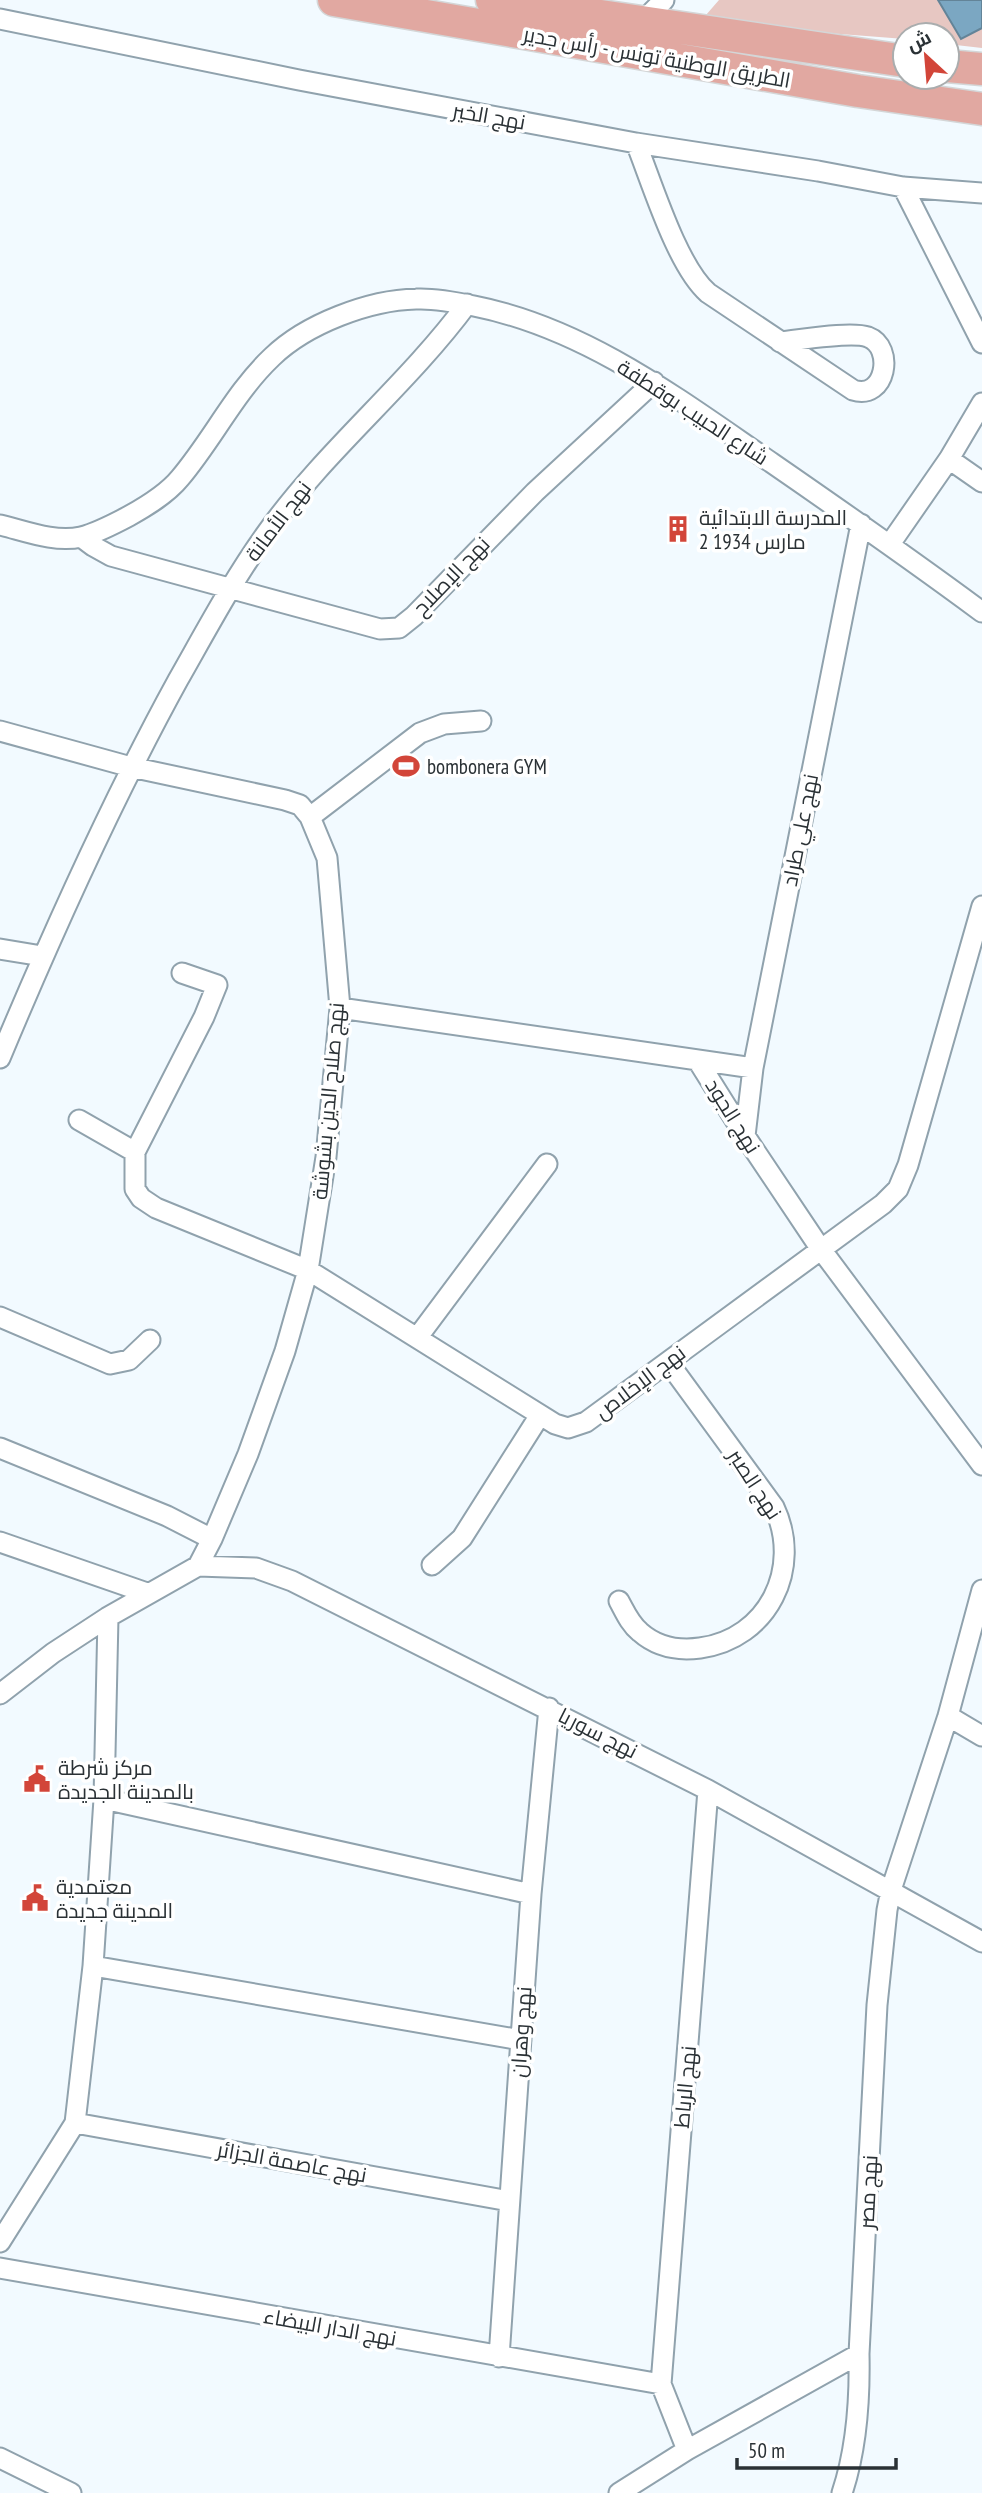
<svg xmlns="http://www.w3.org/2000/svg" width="982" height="2493" viewBox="0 0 982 2493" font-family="'PT Sans Narrow',Cairo,sans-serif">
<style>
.green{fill:#e7c7c2}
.water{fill:#7ba7c2;stroke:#638498;stroke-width:2}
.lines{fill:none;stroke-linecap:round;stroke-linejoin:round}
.minor-casing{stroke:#90a2ad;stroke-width:23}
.primary-casing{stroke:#d4d6d7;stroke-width:35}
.minor{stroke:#fff;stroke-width:19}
.primary{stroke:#e1a8a1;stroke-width:32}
.labels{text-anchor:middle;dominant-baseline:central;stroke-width:7;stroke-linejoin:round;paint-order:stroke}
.street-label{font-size:21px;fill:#2a3135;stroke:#fff}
.poi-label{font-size:21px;fill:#2a3135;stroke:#fff;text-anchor:start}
</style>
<rect width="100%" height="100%" fill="#f2faff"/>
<path class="green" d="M719,0H982V48L947,44V35H905V39L699,23Z"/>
<path class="water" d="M938,0H982V28L961,39Z"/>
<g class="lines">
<defs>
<path id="minor" d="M0,19L299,80L636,143L818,171L903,187L982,193
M642,22L664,0
M636,143C652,183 677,266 708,293L853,390C886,401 895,347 868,337C850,331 801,340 780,342
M903,187L982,343
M949,459L982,482
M0,525C25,531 55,543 81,537C97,533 114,524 129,516C147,506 167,494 180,478C213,439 235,392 272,357C306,324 369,300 416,299C435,298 455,302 474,306C586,328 680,400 772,463C843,512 913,561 982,612
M81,537L93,546L111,556L380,629L399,628L414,616L535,492L654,382
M890,544L949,459L982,403
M0,731L131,767L285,800L300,805L310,817L327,858L340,1008L326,1157L308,1270L285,1351L248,1454L212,1539L198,1566
M310,817L420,733L444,724L481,721
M0,949L42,956
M182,973L217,985L204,1017L135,1152V1189L141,1198L156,1208L308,1270L555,1424L568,1428L586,1422L883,1204L898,1189L908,1165L982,906
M340,1008L753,1068
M0,1058C54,929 111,802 178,680C207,629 234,578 268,531C327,449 407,385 467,304
M698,1061L745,1136L820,1248L982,1465
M79,1120L135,1152
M745,1136L753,1068L861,524
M0,1317L110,1364L129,1360L150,1340
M417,1338L547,1164
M0,1448L167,1516L212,1539
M0,1542L147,1593
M432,1565L462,1538L540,1415
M619,1601C625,1612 630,1624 640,1632C657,1647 678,1651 700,1648C768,1639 803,1568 774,1507L668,1362
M0,1694L53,1653L108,1617L198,1566L256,1568L292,1581L708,1790L982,1942
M948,1716L982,1736
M104,1799L531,1894
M93,1966L521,2040
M75,2123L509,2201
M0,2242L75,2123L93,1966L104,1799L108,1617
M0,2268L661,2384
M499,2357L531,1894L549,1708
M687,2450L661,2384L708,1790
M0,2458L71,2493
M619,2493L687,2450L859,2354
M842,2493C857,2448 860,2401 859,2354L877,2005L887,1910L891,1890L948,1716L982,1590"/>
<path id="primary" d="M334,0L858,91L982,109
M492,0L905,61
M947,66L982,69"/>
</defs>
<use href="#minor" class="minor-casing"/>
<use href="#primary" class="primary-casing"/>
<use href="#minor" class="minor"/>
<use href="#primary" class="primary"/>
</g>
<defs>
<symbol id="building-bare" viewBox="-9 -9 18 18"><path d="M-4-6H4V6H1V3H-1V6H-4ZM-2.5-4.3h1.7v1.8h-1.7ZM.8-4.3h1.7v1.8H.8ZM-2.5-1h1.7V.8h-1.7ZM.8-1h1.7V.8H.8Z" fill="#d24539" stroke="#fff" stroke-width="2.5" paint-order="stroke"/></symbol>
<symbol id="stadium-bare" viewBox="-9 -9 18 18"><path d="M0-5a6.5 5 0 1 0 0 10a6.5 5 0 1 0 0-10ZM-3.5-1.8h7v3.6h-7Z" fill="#d24539" stroke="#fff" stroke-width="2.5" paint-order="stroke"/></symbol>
<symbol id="civic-bare" viewBox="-9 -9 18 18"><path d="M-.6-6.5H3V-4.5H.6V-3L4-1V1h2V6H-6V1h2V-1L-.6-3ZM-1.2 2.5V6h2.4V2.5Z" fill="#d24539" stroke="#fff" stroke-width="2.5" paint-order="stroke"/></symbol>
</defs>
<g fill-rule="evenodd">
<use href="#building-bare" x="659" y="510" width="38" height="38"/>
<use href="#stadium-bare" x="387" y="747" width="38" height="38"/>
<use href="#civic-bare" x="18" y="1760" width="38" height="38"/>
<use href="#civic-bare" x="16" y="1879" width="38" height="38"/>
</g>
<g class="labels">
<g class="street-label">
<text transform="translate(657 57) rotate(10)">الطريق الوطنية تونس - رأس جدير</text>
<text transform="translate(489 116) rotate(10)">نهج الخير</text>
<text transform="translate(693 412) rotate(33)">شارع الحبيب بوقطفة</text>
<text transform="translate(278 521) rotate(-53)">نهج الأمانة</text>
<text transform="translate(451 576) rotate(-46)">نهج الإصلاح</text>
<text transform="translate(800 830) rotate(-79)">نهج علي طراد</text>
<text transform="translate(328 1101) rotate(-85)">نهج صلاح الدين بشوشة</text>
<text transform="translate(733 1116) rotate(58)">نهج الجود</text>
<text transform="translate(640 1382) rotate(-37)">نهج الإخلاص</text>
<text transform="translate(755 1484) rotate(57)">نهج الصبر</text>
<text transform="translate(598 1733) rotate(27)">نهج سوريا</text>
<text transform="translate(521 2032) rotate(-86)">نهج وهران</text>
<text transform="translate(685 2087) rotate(-85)">نهج الرباط</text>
<text transform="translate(292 2162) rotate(10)">نهج عاصمة الجزائر</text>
<text transform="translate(868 2192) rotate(-87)">نهج مصر</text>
<text transform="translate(330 2327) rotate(10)">نهج الدار البيضاء</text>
</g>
<g class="poi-label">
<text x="699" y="517">المدرسة الابتدائية<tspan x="699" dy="24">2 مارس 1934</tspan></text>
<text x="427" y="766">bombonera GYM</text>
<text x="58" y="1767">مركز شرطة<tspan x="58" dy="24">بالمدينة الجديدة</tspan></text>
<text x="56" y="1886">معتمدية<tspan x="56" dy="24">المدينة جديدة</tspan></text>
</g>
</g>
<g transform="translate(926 56) rotate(334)"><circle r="33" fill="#ffffff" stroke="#aaadae" stroke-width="2"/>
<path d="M0-5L12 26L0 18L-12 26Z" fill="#d24539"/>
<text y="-10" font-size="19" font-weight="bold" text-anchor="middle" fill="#2a3135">ش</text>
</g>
<path d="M737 2458v10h159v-10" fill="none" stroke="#2a3135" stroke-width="3.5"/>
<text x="748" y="2458" font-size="21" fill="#2a3135" stroke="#ffffff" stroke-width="5" paint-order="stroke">50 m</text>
</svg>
